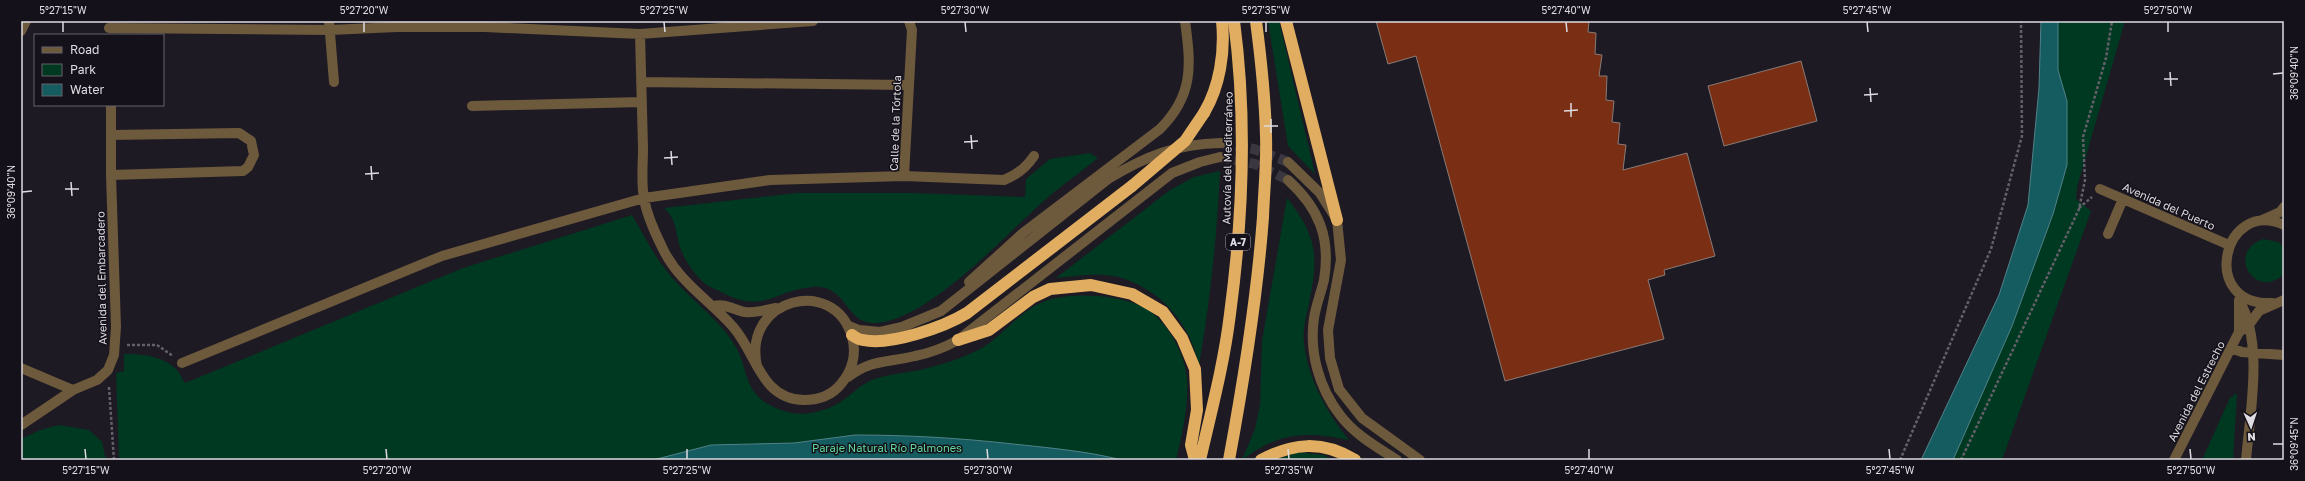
<svg xmlns="http://www.w3.org/2000/svg" width="2305" height="481" viewBox="0 0 2305 481" font-family="'Golos Text',sans-serif">
<style>
.green{fill:#003921}
.water{fill:#155c61;stroke:#518288}
.building{fill:#7a2f14;stroke:#887b76}
.lines{fill:none;stroke-linecap:round;stroke-linejoin:round}
.minor-tunnel{stroke:#3b3740;stroke-width:10;stroke-dasharray:10 5;stroke-linecap:butt}
.path{stroke:#636069;stroke-width:2.5;stroke-dasharray:3 2;stroke-linecap:butt}
.minor{stroke:#6d593c;stroke-width:10}
.highway{stroke:#e0ad61;stroke-width:12}
.highway-bridge{stroke:#e0ad61;stroke-width:12}
.ticks{fill:none;stroke:#dedce2;stroke-width:1.5}
.labels{text-anchor:middle;dominant-baseline:central;stroke-width:3;stroke-linejoin:round;paint-order:stroke}
.shield{fill:#15111a;stroke:#a29fa6;stroke-width:1}
.shield-label{font-size:10px;font-weight:bold;fill:#dedce2}
.street-label{font-size:11px;fill:#dedce2;stroke:#15111a}
.park-label{font-size:11px;fill:#5fda9c;stroke:#15111a}
.neatline{fill:none;stroke:#dedce2;stroke-width:1.5}
.ticks-label{font-size:10px;text-anchor:middle;fill:#dedce2}
</style>
<rect width="100%" height="100%" fill="#1e1a24"/>
<path class="green" d="M1268,21H1279L1315,174L1288,146Z
M2058,21H2125L2077,187L2076,199L2091,211L2002,460H1953L2012,326L2053,214L2067,165V101L2058,70Z
M1090,153L1098,158C1081,172 1062,185 1046,199C1006,234 930,319 877,323C845,326 848,284 813,287C774,290 765,315 721,292C715,289 707,286 702,281C695,275 685,260 682,252C675,236 678,220 664,208L797,193H912L1025,197L1026,179L1050,159Z
M1220,171C1217,237 1210,301 1199,365C1190,324 1163,292 1122,278C1102,272 1077,276 1056,278L1170,190L1194,177Z
M1287,198C1317,236 1319,256 1309,303C1307,315 1302,329 1304,342C1307,377 1327,413 1349,440C1305,431 1279,432 1242,460L1255,429L1260,405L1262,341Z
M632,215C643,233 652,253 666,270C687,298 720,318 737,349C746,366 745,386 762,400C767,404 777,409 784,411C803,418 830,411 846,398C854,392 862,384 872,380C888,374 904,373 920,370C941,365 960,359 978,350C1004,337 1020,307 1052,299C1078,292 1128,295 1151,312C1170,327 1185,355 1187,379C1189,406 1182,434 1176,460H119L116,373L124,371V354C143,354 163,356 177,370C180,373 182,379 185,383L463,268Z
M2263,239L2278,242L2284,247V274C2256,301 2225,253 2263,239Z
M2237,393L2233,460H2202L2230,398Z
M59,425L89,430L102,442L106,460H21V439L40,430Z
M1296,452L1323,455L1333,460H1276Z"/>
<path class="water" d="M2041,21H2058V70L2067,101V165L2053,214L2012,326L1953,460H1921L1999,295L2028,205L2039,88Z
M855,435C908,435 960,438 1013,444C1050,448 1086,451 1122,460H653L711,445L794,443Z"/>
<path class="building" d="M1376,21H1589L1588,32L1596,33L1595,54L1602,55L1599,76H1607L1606,100L1614,101L1612,122L1620,123L1618,144L1626,145L1623,170L1687,153L1715,256L1664,270L1665,275L1648,280L1664,339L1505,381L1416,56L1388,64Z
M1801,61L1817,121L1724,146L1708,86Z"/>
<g class="lines">
<path class="minor-tunnel" d="M1221,143L1254,149L1288,162
M1220,157L1255,164L1288,180"/>
<path class="path" d="M2079,208L2092,197
M127,345H157L173,356
M109,387L114,460
M1900,460L1991,249L2022,136L2021,21
M1961,460L2079,209L2085,180L2083,137L2106,58L2112,21"/>
<path class="minor" d="M329,21L334,82
M909,21L912,30L904,176L1004,180C1017,175 1026,168 1034,156
M109,28L330,30L397,27H485L640,34L813,21
M21,31L26,21
M640,34C641,72 642,110 643,148C643,164 641,183 644,199C647,215 655,233 662,247C678,282 711,301 734,328C757,355 761,399 804,400C818,400 832,395 841,384C852,371 857,354 852,337C835,275 742,298 757,366
M641,82L909,85
M472,106L642,102
M1288,162L1320,193L1337,220L1341,260L1328,330L1330,358L1339,389L1362,418L1420,460
M111,175L243,171L248,167L254,155L251,141L239,133L111,135
M1288,180C1319,208 1331,238 1324,280C1321,293 1316,305 1314,318C1309,352 1319,388 1340,415C1355,435 1377,447 1397,460
M2100,189L2229,245
M2262,220L2280,212L2284,207
M2108,234L2123,199
M969,282L1023,233L1160,129C1194,95 1191,65 1185,21
M2239,300C2264,342 2250,412 2246,460
M2272,303C2199,307 2222,197 2284,225
M714,306C725,303 734,310 745,312C756,313 766,310 776,308
M847,325L859,330L880,332L902,327L941,311L1108,179C1146,156 1176,144 1221,143
M2239,332V301
M2231,348L2242,352L2284,355
M182,363L442,256L644,198L770,180L904,176
M21,368L73,390
M848,377C872,359 887,363 915,356C930,353 944,348 958,340L1172,173L1200,162L1220,157
M21,425L73,390L97,380L108,370L114,355L116,327L111,175V105
M2174,460L2239,332L2248,326L2259,311L2284,300"/>
<path class="highway" d="M1286,21L1337,220
M1204,113C1220,86 1225,52 1222,21
M852,335C855,337 859,340 863,340C890,346 944,327 967,313L1132,186
M958,340L989,330L1033,297L1050,289L1091,285L1132,294L1163,312L1182,338L1195,369L1197,410L1191,445L1195,460
M1200,460C1211,412 1224,364 1230,314C1243,217 1247,118 1234,21
M1229,460C1244,379 1257,299 1263,217C1264,190 1267,163 1266,136C1265,97 1261,59 1256,21
M1261,460C1293,443 1322,440 1355,460"/>
<path class="highway-bridge" d="M1132,186L1185,141L1204,113"/>
</g>
<path class="ticks" d="M63,22V32M364,22V32M664,22L665,32M965,22L966,32M1266,22V32M1566,22L1567,32M1867,22L1868,32M2168,22V32M2170,72L2171,86M2273,74L2283,73M2164,79H2178M1870,88L1871,102M1864,95L1878,94M1571,103V117M1564,111L1578,110M1271,119V133M1264,126H1278M971,135L972,149M964,142L978,141M671,151L672,165M664,158L678,157M371,166L372,180M365,174L379,173M71,182L72,196M65,189H79M22,192L32,191M2273,444H2283M85,449L86,459M386,449L387,459M687,449V459M987,449L988,459M1288,449L1289,459M1589,449V459M1889,449L1890,459M2190,449L2191,459"/>
<g class="labels">
<rect class="shield" x="1226" y="234" width="24" height="16" rx="3"/>
<g class="shield-label">
<text x="1238" y="242">A-7</text>
</g>
<g class="street-label">
<text transform="translate(895 123) rotate(-88)">Calle de la Tórtola</text>
<text transform="translate(1227 158) rotate(-89)">Autovía del Mediterráneo</text>
<text transform="translate(2169 206) rotate(24)">Avenida del Puerto</text>
<text transform="translate(101 278) rotate(-91)">Avenida del Embarcadero</text>
<text transform="translate(2196 391) rotate(-63)">Avenida del Estrecho</text>
</g>
<g class="park-label">
<text x="887" y="447">Paraje Natural Río Palmones</text>
</g>
</g>
<rect width="2305" height="481" fill="none" stroke="#15111a" stroke-width="44"/>
<rect x="34" y="34" width="130" height="72" fill="#15111a" stroke="#65626a"/>
<rect x="42" y="47" width="20" height="6" fill="#6d593c" stroke="#65626a"/>
<text x="70" y="54" font-size="12" fill="#dedce2">Road</text>
<rect x="42" y="64" width="20" height="12" fill="#003921" stroke="#65626a"/>
<text x="70" y="74" font-size="12" fill="#dedce2">Park</text>
<rect x="42" y="84" width="20" height="12" fill="#155c61" stroke="#65626a"/>
<text x="70" y="94" font-size="12" fill="#dedce2">Water</text>
<g transform="translate(2251 427) rotate(177)" stroke="#15111a" stroke-width="3" paint-order="stroke">
<path d="M0-3L7 15L0 10L-7 15Z" fill="#dedce2"/>
<text y="-6" font-size="11" font-weight="bold" text-anchor="middle" fill="#dedce2">N</text>
</g>
<rect x="22" y="22" width="2261" height="437" class="neatline"/>
<g class="ticks-label">
<text x="63" y="14">5°27'15"W</text>
<text x="364" y="14">5°27'20"W</text>
<text x="664" y="14">5°27'25"W</text>
<text x="965" y="14">5°27'30"W</text>
<text x="1266" y="14">5°27'35"W</text>
<text x="1566" y="14">5°27'40"W</text>
<text x="1867" y="14">5°27'45"W</text>
<text x="2168" y="14">5°27'50"W</text>
<text transform="translate(2294 73) rotate(-90)" y="4">36°09'40"N</text>
<text transform="translate(11 192) rotate(-90)" y="4">36°09'40"N</text>
<text transform="translate(2294 444) rotate(-90)" y="4">36°09'45"N</text>
<text x="86" y="474">5°27'15"W</text>
<text x="387" y="474">5°27'20"W</text>
<text x="687" y="474">5°27'25"W</text>
<text x="988" y="474">5°27'30"W</text>
<text x="1289" y="474">5°27'35"W</text>
<text x="1589" y="474">5°27'40"W</text>
<text x="1890" y="474">5°27'45"W</text>
<text x="2191" y="474">5°27'50"W</text>
</g>
</svg>
